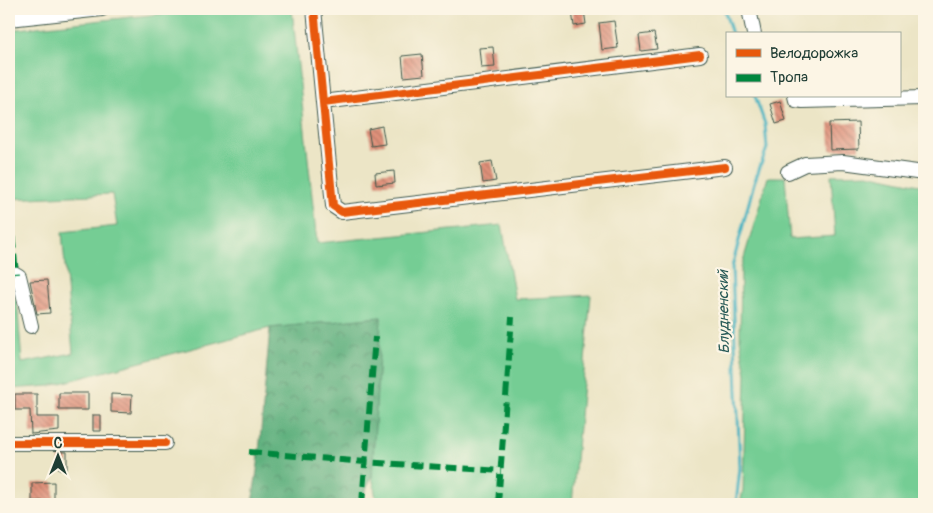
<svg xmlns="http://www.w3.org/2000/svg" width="933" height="513" viewBox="0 0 933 513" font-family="Pangolin,sans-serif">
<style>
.grass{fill:#74cd94;stroke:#4a8564}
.forest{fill:url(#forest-crowns);stroke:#3f7659}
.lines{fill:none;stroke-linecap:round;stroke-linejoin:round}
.stream{stroke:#47b4c2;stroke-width:3}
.building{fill:url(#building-back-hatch)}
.minor-casing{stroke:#3e564a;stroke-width:16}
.minor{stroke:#fff;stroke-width:14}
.quiet{stroke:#00873e;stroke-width:6;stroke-dasharray:12 6;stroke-linecap:butt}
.cycleway-casing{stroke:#fcf5e5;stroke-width:11}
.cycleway{stroke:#e8590c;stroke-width:8}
.labels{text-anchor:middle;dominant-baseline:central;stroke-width:4.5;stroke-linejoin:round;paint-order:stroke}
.water-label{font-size:15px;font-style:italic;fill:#295b58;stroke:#fcf5e5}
</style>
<defs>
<pattern id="forest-crowns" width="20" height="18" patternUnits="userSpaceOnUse" patternTransform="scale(1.25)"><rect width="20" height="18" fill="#5fb07e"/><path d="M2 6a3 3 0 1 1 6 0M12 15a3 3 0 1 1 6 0" fill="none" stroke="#4e9068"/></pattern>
<pattern id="building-back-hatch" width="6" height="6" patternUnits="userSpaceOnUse" patternTransform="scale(1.25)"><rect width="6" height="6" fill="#e0917a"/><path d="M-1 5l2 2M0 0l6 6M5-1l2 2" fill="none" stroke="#b57865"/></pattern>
</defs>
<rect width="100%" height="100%" fill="#fcf5e5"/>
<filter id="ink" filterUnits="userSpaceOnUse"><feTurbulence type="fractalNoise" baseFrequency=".02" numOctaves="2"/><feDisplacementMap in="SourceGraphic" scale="10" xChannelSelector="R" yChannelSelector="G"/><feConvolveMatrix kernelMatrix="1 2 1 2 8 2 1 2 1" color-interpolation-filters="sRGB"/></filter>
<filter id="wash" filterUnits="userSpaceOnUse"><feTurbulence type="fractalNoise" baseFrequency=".0096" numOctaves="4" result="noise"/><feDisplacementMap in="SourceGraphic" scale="20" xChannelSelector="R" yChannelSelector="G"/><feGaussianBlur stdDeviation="1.12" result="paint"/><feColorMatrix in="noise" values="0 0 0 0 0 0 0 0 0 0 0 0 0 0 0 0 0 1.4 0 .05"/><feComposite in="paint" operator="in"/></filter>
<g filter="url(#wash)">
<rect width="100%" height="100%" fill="#ece5c6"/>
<path class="grass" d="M207,9H292L317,243L502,225L515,299L591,295L572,504H377L372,476L381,317L270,328L50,386L9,389V300L17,299L22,363L73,353L62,232L117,226L112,194L9,199V30Z
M868,174L924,186V504H740L743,490L746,374L740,339L741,268L768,177H785L790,239L835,236L831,175Z"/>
<path class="forest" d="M381,317L372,476L360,504H252L258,464L270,328Z"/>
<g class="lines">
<path class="stream" d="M724,9L732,34
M736,504L740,468L732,267L754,183L767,148L765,124L755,96"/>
</g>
<g id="blocks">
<path class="building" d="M584,10L586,24L574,26L572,11Z
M614,21L618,48L602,50L599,23Z
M654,33L657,49L641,51L639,35Z
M493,47L495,67L481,68L479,48Z
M422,54L424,75L404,77L402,56Z
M780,101L786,121L776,124L770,104Z
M858,122L859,149L830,150L829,123Z
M382,126L385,144L371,146L368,129Z
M492,161L496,181L483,183L480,163Z
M394,171L395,183L376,185L375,173Z
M47,280L50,313L37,314L30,281Z
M59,393H88V410H59Z
M15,394H37V417H59V431L31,434L30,410H15Z
M111,394L132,395L131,413L111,412Z
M93,415H101V431H93Z
M59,452H67V469H59Z
M54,482V501H32V483Z"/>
</g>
</g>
<g filter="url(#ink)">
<use href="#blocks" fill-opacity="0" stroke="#3e564a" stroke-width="1"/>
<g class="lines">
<defs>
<path id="minor" d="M314,9L333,206L342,212L725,167
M749,9L754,34
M9,19L102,9
M795,96L796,100L802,101L924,98
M323,102L700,55
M788,172L805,164L843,162L924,173
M9,270L19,276L31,326
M9,443H165"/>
</defs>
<use href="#minor" class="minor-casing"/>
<use href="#minor" class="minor"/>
<path class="quiet" d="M9,201L16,274
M249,452L365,462L501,471
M362,504L375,337
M498,504L512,317"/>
<defs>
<path id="cycleway" d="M314,9L333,206L342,212L725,167
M323,102L700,55
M9,443H165"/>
</defs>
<use href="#cycleway" class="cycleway-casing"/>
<use href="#cycleway" class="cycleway"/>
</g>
</g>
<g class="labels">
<g class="water-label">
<text transform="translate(724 312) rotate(-91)">Блудненский</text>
</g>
</g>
<rect width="933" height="513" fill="none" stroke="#fcf5e5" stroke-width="30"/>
<rect x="726" y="32" width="175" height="65" fill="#fcf5e5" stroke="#a4ab9e"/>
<rect x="736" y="49" width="25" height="8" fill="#e8590c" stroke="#a4ab9e"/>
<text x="770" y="58" font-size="15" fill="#1f3d34">Велодорожка</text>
<rect x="736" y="74" width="25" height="8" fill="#00873e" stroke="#a4ab9e"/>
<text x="770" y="82" font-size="15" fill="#1f3d34">Тропа</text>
<g transform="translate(58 456)" stroke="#fcf5e5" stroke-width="4" paint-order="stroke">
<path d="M0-4L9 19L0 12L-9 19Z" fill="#1f3d34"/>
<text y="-8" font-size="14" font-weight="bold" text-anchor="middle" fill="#1f3d34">С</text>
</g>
</svg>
